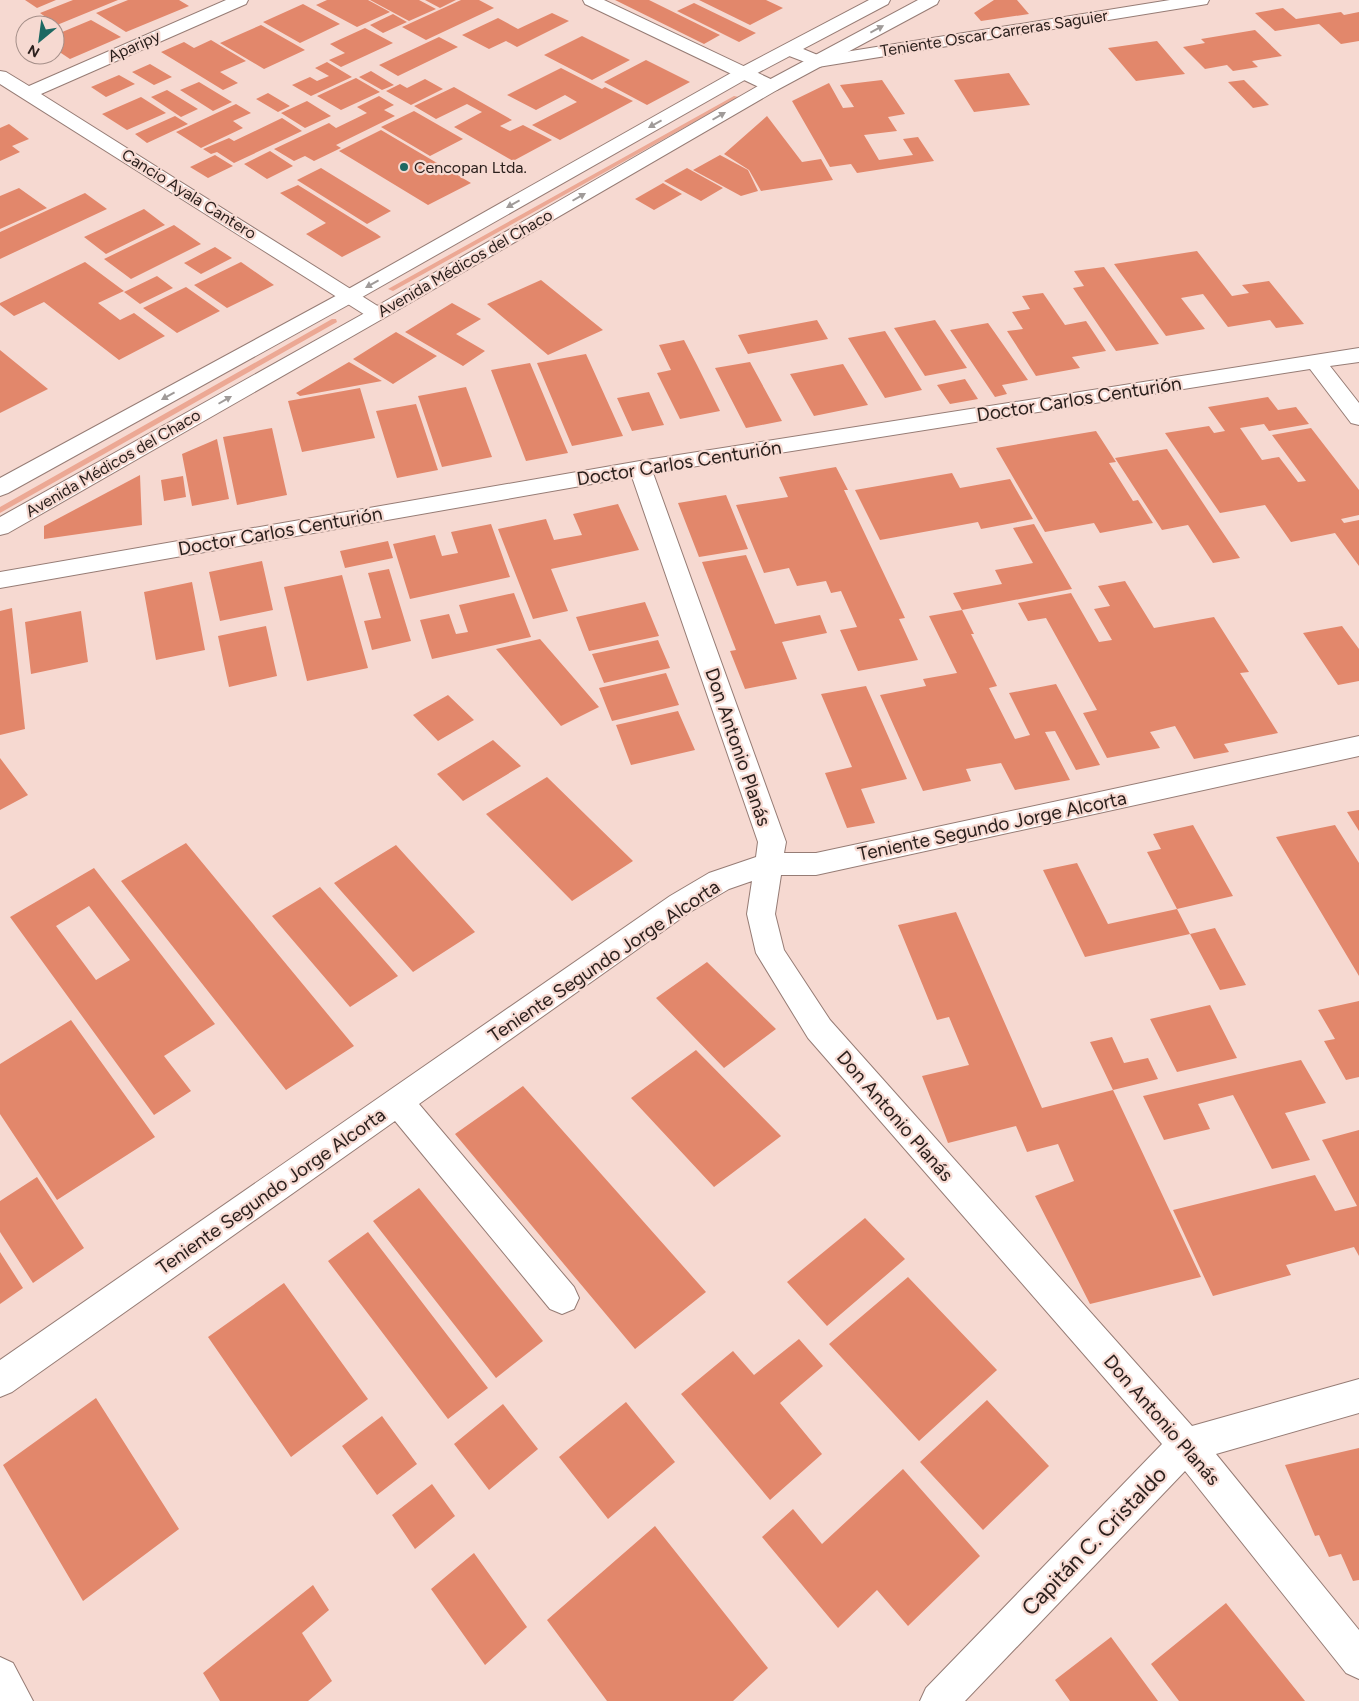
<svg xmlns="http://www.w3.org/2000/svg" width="1359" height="1701" viewBox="0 0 1359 1701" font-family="Figtree,sans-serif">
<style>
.green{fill:#eca894}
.building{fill:#e2876b;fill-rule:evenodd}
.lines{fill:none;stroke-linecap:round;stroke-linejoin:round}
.minor-casing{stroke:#967c75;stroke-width:2}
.major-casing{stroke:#967c75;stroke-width:2}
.minor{fill:#fff;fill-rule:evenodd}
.major{fill:#fff;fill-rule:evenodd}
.oneway{fill:#a09b99}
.poi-dot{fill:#1d6862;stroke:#f6d9d1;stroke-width:2}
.labels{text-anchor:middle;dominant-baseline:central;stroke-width:4.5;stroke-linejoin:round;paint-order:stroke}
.far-street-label{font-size:16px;fill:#2b201d;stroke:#f6d9d1}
.far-poi-label{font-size:16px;fill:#2b201d;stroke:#f6d9d1;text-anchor:start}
.street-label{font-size:19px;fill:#2b201d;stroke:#f6d9d1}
.near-street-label{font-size:22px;fill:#2b201d;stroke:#f6d9d1}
</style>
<rect width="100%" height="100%" fill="#f6d9d1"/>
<path class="green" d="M734,96L739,97L393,291L388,289Z
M332,319H336L337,322L0,513V507Z"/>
<path class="building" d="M25,0H56L37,8Z
M73,0H118L57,25L40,13Z
M128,0H179L189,6L126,32L96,13Z
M327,0H368L390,12L357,27L316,5Z
M370,0H419L436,9L409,21Z
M425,0H456L440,8Z
M461,0H479L494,8L426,40L402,27Z
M615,0H649L720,35L704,44Z
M699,0H766L783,8L750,25Z
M994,0H1017L1029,14L981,21L974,13Z
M694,3L756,33L739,42L677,11Z
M303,4L340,24L300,43L263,22Z
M1283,8L1296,19L1341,12L1344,15L1359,12V41L1341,44L1319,24L1275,31L1255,13Z
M552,13L569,21L517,47L506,41L489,49L462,35L498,18L518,29Z
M393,14L407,22L383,33L370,25Z
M91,20L121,37L70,59L55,49V35Z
M261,25L305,50L264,69L220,43Z
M365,28L393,43L341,67L329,60L345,53L330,44Z
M1255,30L1282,56L1252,61L1258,67L1233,71L1227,65L1205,69L1183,47L1205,43L1201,39Z
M582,36L630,60L592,80L544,55Z
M439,37L458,47L398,76L379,65Z
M211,40L246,61L220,72L238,83L223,90L161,52L184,42L194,48Z
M1157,41L1185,74L1136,81L1108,48Z
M646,60L690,82L647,105L604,82Z
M327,62L352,77L311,96L292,85L310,77L317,81L329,76L315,68Z
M150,64L172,77L154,85L132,72Z
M561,68L602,89L605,87L633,101L560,140L532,125L577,102L565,95L536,110L507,95Z
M371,71L394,85L382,90L359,77Z
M1009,73L1030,105L974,112L954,80Z
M119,75L135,84L106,97L91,87Z
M356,78L380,92L341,110L317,96Z
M425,79L443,89L411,105L386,91L400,84L407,88Z
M882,80L905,114L888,117L897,131L864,135L879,160L913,155L903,139L918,137L934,161L857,173L851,164L830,167L792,101L829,83L843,108L854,107L840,85Z
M1244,80L1269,105L1253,108L1228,82Z
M199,82L232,102L213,111L180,90Z
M454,87L512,120L500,126L510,131L523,125L552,140L513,161L454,127L482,112L467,104L436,119L414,106Z
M167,90L198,109L181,117L151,97Z
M268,93L290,106L278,112L256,99Z
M379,96L394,105L384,110L395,116L336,145L341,148L314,161L305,156L294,161L274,149L329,123L336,128L367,113L357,107Z
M141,97L166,113L127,130L102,114Z
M307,101L331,116L305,128L281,113Z
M236,104L251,113L233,121L243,128L201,148L176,132Z
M414,111L463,139L430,156L381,127Z
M175,116L188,124L147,143L135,134Z
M767,116L802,162L821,159L833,180L761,191L749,170L724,154Z
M282,118L302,131L234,163L217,152L211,154L203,149L229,138L234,141Z
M9,124L29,139L12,146L20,152L0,161V128Z
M381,130L471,183L428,205L339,151Z
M270,151L293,166L267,179L244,164Z
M215,155L233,166L208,178L190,167Z
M720,155L748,170L758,191L741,196L693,170Z
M321,168L391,211L367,224L297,180Z
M687,168L723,188L701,201L664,181Z
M663,183L682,194L654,210L635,199Z
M298,185L377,234L381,237L342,257L306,234L326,223L280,193Z
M19,188L47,208L0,229V196Z
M85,193L107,209L0,259V232Z
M144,209L165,225L106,254L84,237Z
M174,225L201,244L131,279L104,259Z
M215,247L232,258L201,274L184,263Z
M1197,251L1232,296L1249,293L1242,285L1269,281L1304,324L1276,328L1270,320L1228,327L1203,294L1181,298L1205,329L1166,336L1114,264Z
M85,262L124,291L98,303L120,320L134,313L165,336L119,360L44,302L14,316L0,305V303Z
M241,262L274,285L227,308L194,285Z
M1104,267L1137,313L1159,344L1116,351L1073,288L1084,286L1074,271Z
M157,276L173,288L140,304L124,292Z
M541,280L603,330L548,355L487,304Z
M186,287L220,311L177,333L143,308Z
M1043,293L1065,325L1086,321L1106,351L1072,357L1080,368L1036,376L1007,331L1023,329L1012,312L1030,309L1022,296Z
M452,303L481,319L456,334L485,351L463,366L405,332Z
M817,320L828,339L748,354L738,335Z
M935,320L967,368L925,376L894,328Z
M988,323L1028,380L1002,385L1007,394L995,397L950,330Z
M885,331L922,390L885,398L848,338Z
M396,332L437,356L393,384L353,359Z
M684,340L697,365L720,411L680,419L657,373L671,370L659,345Z
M0,350L48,389L0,413Z
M586,354L623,436L572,446L537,363Z
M349,362L382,381L300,396L296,393Z
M750,362L782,421L746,428L715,368Z
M530,363L568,453L526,461L491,370Z
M843,364L868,405L814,416L790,374Z
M965,379L978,399L950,404L937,385Z
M466,387L492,457L442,467L418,396Z
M360,388L375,438L302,452L288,401Z
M649,392L664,425L632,431L617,398Z
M1268,397L1278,410L1296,407L1309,424L1269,431L1264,424L1240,428L1262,460L1279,457L1298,482L1306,481L1272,435L1311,428L1359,490V515L1341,519L1344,523L1359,520V566L1335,533L1291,542L1265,505L1220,513L1165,433L1209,426L1214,433L1225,431L1208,407Z
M416,404L438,470L397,478L376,411Z
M272,428L287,495L237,505L223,437Z
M1096,431L1116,462L1109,463L1133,501L1138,500L1153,523L1100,533L1094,523L1045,532L996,448Z
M217,439L229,499L192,506L182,454Z
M1167,449L1215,521L1240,558L1213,563L1188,525L1162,530L1115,458Z
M836,467L848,490H844L905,618L899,619L918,660L858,671L840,630L857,627L841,591L831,593L826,581L797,586L789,568L764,573L736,505L788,497L779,477Z
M952,473L960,488L1010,479L1033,519L981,529L978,522L880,540L855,490Z
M140,475L142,525L44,539V526Z
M183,476L186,497L164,501L161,480Z
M726,495L748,549L699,557L678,503Z
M618,504L639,550L551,569L568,611L533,619L498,529L546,519L554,540L582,535L573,514Z
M491,524L510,577L410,599L393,544L435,535L442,556L458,553L451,532Z
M1034,524L1072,589L962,610L974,634H971L997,686L989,688L1015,739L1030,735L1009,693L1056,684L1100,765L1076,770L1055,731L1045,732L1070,780L1015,790L1001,763L966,769L971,781L923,791L880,695L926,686L923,679L957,673L929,616L962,610L953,593L1002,584L995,570L1033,563L1013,528Z
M388,541L393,558L345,568L340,551Z
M746,555L775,624L820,615L827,633L782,642L797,679L745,689L730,651L736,650L702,562Z
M262,561L273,610L220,621L209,572Z
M389,569L411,641L372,650L364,621L381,618L368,573Z
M342,575L368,668L307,681L284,587Z
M1125,581L1154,628L1214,617L1249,672L1240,673L1278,733L1224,744L1229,752L1194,759L1175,726L1150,732L1160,748L1107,758L1083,713L1097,710L1046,618L1028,621L1018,603L1071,593L1099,642L1112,640L1094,609L1110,606L1098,586Z
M192,582L205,650L156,660L144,592Z
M514,593L531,637L432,659L420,620L449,614L456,634L468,632L459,605Z
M645,602L659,636L589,651L576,617Z
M12,608L25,729L0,735V611Z
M81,611L88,662L31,674L25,622Z
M266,626L277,676L229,687L218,636Z
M1342,626L1359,649V681L1338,685L1303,633Z
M540,639L599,707L561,726L496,649Z
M658,640L670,668L604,683L592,654Z
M666,673L679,705L612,721L599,688Z
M866,686L907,779L861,789L875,823L847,828L825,773L852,767L821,694Z
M448,695L474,720L438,741L413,715Z
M678,711L695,750L631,765L616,725Z
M493,740L521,766L463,801L437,774Z
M0,758L28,795L0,810Z
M547,777L633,861L572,901L486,814Z
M1359,810V831L1347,812Z
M1193,825L1233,896L1177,909L1147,852L1161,849L1153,834Z
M1335,825L1359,863V976L1276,837Z
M186,843L354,1046L286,1090L121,881Z
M396,845L475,932L413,972L334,883Z
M1077,863L1108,924L1177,909L1190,934L1085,957L1043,870Z
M94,868L215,1024L164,1056L191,1091L154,1115L10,917ZM89,906L130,960L96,980L56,926Z
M320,887L398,976L350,1007L272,916Z
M956,912L1042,1108L1113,1090L1201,1277L1090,1304L1035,1196L1074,1181L1058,1144L1027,1152L1016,1126L948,1143L922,1076L969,1065L949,1017L937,1020L898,925Z
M1215,928L1246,985L1220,990L1190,934Z
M707,962L776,1029L724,1068L656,998Z
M1359,1001V1077L1346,1080L1324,1041L1335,1039L1318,1010Z
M1210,1005L1237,1058L1177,1072L1150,1019Z
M71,1020L155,1137L57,1200L0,1114V1064Z
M1112,1037L1124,1063L1148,1058L1158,1079L1113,1090L1090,1042Z
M696,1050L781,1136L714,1187L631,1098Z
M1301,1060L1326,1103L1285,1113L1310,1160L1272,1169L1233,1095L1198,1104L1210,1129L1164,1140L1143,1096Z
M523,1086L706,1292L635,1349L455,1134Z
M1359,1130V1256L1354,1247L1286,1265L1291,1275L1213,1296L1173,1210L1315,1175L1335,1211L1357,1206L1322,1140Z
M37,1177L84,1248L33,1283L0,1232V1201Z
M419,1188L543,1341L496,1378L373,1221Z
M865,1218L905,1259L827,1326L787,1282Z
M368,1232L488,1388L448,1419L328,1261Z
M0,1252L23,1288L0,1304Z
M908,1277L997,1370L919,1441L829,1344Z
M284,1283L368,1399L291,1457L208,1337Z
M799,1339L823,1366L780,1403L822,1454L770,1500L681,1394L733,1351L754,1375Z
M96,1398L179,1529L83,1601L3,1465Z
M987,1400L1049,1466L983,1530L920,1462Z
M626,1402L675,1462L608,1519L559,1457Z
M503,1404L538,1449L489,1490L454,1444Z
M382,1416L417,1464L377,1495L342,1446Z
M1359,1448V1580L1353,1581L1341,1554L1329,1557L1319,1535L1315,1536L1285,1465Z
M903,1469L980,1556L908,1626L877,1590L838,1628L762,1537L793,1509L822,1544Z
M432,1484L455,1516L415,1549L392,1515Z
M655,1526L768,1668L733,1701H607L547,1620Z
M474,1553L527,1627L485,1665L431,1589Z
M313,1585L329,1610L302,1633L332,1681L308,1701H220L203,1673Z
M1226,1603L1305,1701H1179L1151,1664Z
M1111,1637L1158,1701H1070L1055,1680Z"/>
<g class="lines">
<defs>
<path id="minor" d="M226,0H248L246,4L41,94L384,310L387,314L384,318L377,320L370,318L0,84V71L6,72L29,86Z
M583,0H604L777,82L780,86L777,90L771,91L765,90L585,4Z
M1170,0H1209L1207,4L1201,5L818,67L784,54L781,50L784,46L790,45L796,46L820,56Z
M1359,348V362L1330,366L1359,403V425L1351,423L1310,369L653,473L786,842L784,853H816L1359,736V756L816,875H781L775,914L784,950L830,1020L1192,1426L1359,1379V1413L1216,1454L1359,1630V1679L1346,1673L1185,1471L965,1701H920L926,1688L1162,1444L808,1038L756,953L747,914L752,881L729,889L690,912L419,1104L574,1287L579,1298L574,1309L562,1314L550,1309L395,1121L12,1392L0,1397V1360L670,896L709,873L756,857L758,842L632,477L0,588V572L640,461Z
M0,1657L13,1663L33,1701H0Z"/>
<path id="major" d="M869,0H890L888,4L750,77L357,300L8,493L0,496V478L343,292L738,69Z
M918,0H939L937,4L777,90L384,318L8,533L0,535V517L370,310L765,82Z"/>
</defs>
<use href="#minor" class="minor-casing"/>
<use href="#major" class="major-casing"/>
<use href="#minor" class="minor"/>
<use href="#major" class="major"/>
</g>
<defs><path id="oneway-solid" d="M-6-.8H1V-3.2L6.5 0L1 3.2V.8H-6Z" transform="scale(1.25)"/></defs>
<g class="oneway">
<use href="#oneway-solid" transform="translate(877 29) rotate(-28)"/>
<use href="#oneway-solid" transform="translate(719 116) rotate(-30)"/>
<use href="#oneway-solid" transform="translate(655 124) rotate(151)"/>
<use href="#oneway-solid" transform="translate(579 197) rotate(-30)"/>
<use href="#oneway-solid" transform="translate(513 204) rotate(151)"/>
<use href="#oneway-solid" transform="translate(372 284) rotate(151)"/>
<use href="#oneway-solid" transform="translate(168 396) rotate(151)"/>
<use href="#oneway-solid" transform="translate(225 400) rotate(-30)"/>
</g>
<circle class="poi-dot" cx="404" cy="167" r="5"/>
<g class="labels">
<g class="far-street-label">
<text transform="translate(994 33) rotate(-9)">Teniente Oscar Carreras Saguier</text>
<text transform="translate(134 46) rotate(-24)">Aparipy</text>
<text transform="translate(189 194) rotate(32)">Cancio Ayala Cantero</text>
<text transform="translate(465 263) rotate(-30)">Avenida Médicos del Chaco</text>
<text transform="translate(113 463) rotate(-30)">Avenida Médicos del Chaco</text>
</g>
<g class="far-poi-label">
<text x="414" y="167">Cencopan Ltda.</text>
</g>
<g class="street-label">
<text transform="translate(1079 399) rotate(-9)">Doctor Carlos Centurión</text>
<text transform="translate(679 463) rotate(-9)">Doctor Carlos Centurión</text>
<text transform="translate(280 531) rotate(-10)">Doctor Carlos Centurión</text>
<text transform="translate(738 747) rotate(71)">Don Antonio Planás</text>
<text transform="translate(992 826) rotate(-12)">Teniente Segundo Jorge Alcorta</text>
<text transform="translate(604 961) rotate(-34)">Teniente Segundo Jorge Alcorta</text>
<text transform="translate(895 1116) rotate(49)">Don Antonio Planás</text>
<text transform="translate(271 1191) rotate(-35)">Teniente Segundo Jorge Alcorta</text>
<text transform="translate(1162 1420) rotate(49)">Don Antonio Planás</text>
</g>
<g class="near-street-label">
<text transform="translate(1094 1541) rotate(-46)">Capitán C. Cristaldo</text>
</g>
</g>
<g transform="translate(40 40) rotate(209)"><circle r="24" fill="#f6d9d1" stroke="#a58f89"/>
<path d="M0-4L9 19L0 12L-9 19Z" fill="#1d6862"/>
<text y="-8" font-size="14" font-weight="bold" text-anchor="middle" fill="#2b201d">N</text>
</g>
</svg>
